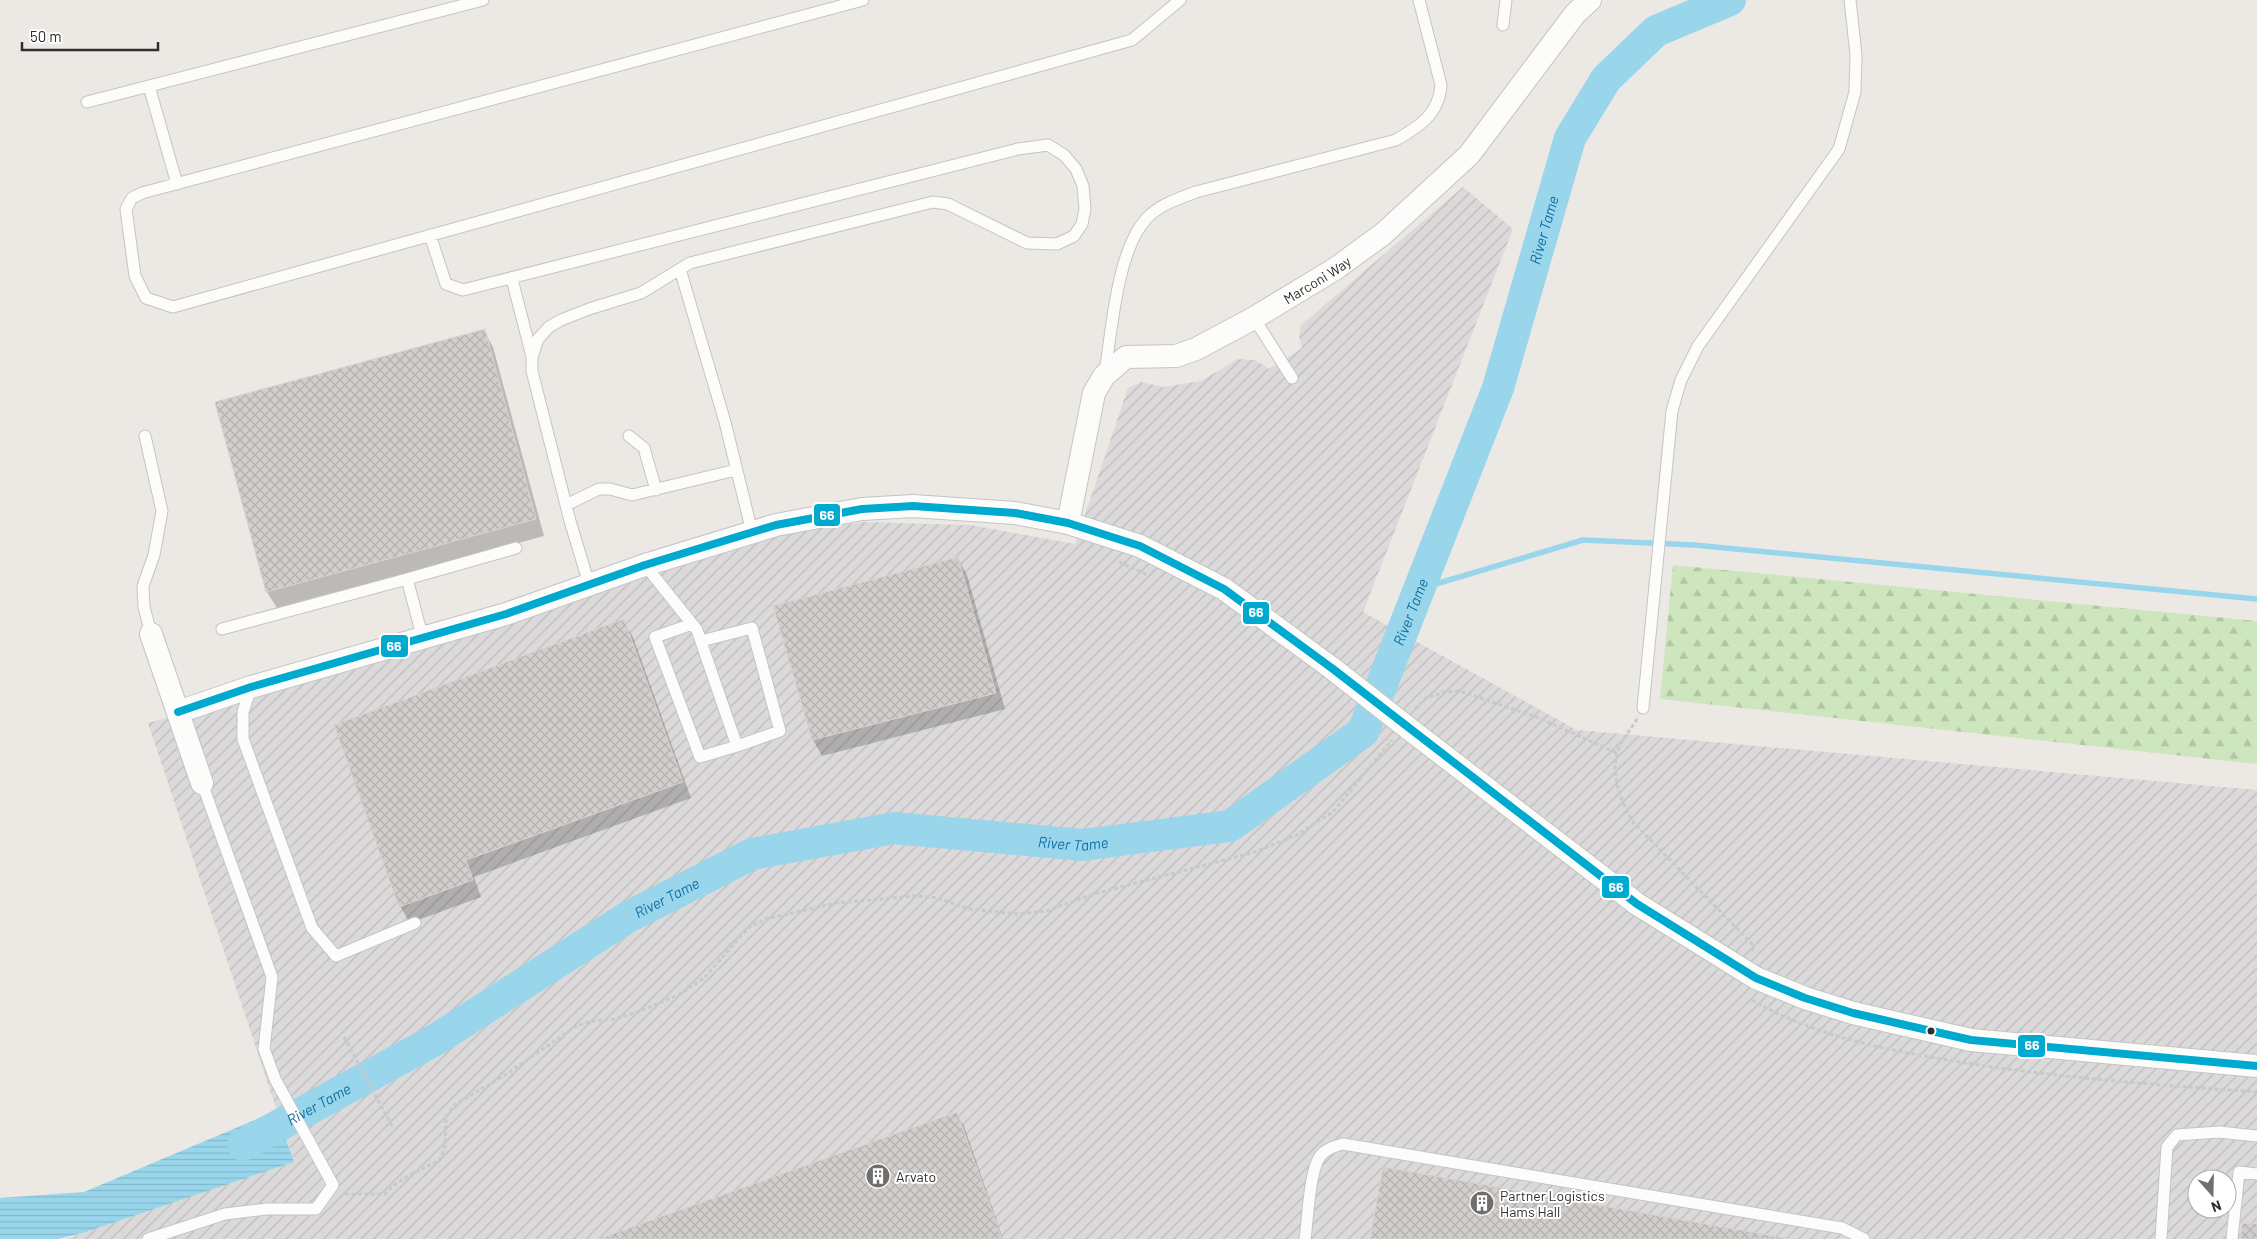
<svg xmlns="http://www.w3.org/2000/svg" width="2257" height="1239" viewBox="0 0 2257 1239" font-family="Barlow,sans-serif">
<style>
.industrial{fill:url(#industrial-furrows);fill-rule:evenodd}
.forest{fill:url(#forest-firs)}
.water{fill:url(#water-rules)}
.shadow{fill:#0003}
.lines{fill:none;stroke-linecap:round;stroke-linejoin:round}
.stream{stroke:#99d6ec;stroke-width:5.5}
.river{stroke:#99d6ec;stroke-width:32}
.building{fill:url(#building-cross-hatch);stroke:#d7d4d0}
.lane-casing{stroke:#c5c4c5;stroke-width:13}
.street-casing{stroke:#c5c4c5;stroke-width:24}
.path{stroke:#c9c9c8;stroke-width:3;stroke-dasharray:4 2.5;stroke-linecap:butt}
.lane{stroke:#fcfcfb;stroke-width:11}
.street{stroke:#fcfcfb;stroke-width:22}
.street-bridge-casing{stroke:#c5c4c5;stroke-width:24;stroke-linecap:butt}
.street-bridge{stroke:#fcfcfb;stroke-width:22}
.bus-1-casing{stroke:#fff;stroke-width:11}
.bus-1{stroke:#00a9ce;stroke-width:8}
.bus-dot{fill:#2e2e2e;stroke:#fff;stroke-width:2}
.labels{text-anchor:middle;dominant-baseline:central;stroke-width:4;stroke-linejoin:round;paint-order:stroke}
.street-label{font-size:14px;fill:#2e2e2e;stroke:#fff}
.poi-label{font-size:14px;fill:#2e2e2e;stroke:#fff;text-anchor:start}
.water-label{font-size:15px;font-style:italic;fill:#0d6fa3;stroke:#fff}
.line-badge{stroke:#fff;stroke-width:2}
.badge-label{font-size:14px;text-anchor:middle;font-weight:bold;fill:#fff}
</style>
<defs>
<pattern id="industrial-furrows" width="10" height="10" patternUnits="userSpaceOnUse" patternTransform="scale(1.25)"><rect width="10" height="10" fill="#dcd9db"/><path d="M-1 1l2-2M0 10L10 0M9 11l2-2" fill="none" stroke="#bdbbbc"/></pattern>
<pattern id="forest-firs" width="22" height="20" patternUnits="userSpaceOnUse" patternTransform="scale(1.25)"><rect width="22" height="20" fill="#cee6be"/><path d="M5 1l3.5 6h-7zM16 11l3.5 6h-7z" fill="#b1c6a4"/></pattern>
<pattern id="water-rules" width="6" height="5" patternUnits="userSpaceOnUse" patternTransform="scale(1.25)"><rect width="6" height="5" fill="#99d6ec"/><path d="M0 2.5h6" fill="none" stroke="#84b8cb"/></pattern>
<pattern id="building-cross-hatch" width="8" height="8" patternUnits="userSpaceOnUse" patternTransform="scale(1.25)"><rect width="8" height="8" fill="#d1cecb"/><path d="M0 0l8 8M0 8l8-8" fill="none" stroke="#b4b1af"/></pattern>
</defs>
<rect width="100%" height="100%" fill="#ece8e4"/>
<path class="industrial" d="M1463,187L1513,229L1363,612L1577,730L2257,790V1239H66L294,1162L148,723L515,623L681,565L779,534L863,522L970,525L1075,544L1128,388L1141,382L1163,387L1201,381L1238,359L1255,360L1269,369L1302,348L1299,336L1301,325ZM2197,1179H2227V1209H2197Z"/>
<path class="forest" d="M1673,565L2257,621V764L1660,699Z"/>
<path class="water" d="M276,1111L294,1162L83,1233L58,1239H0V1198L84,1192Z"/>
<path class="shadow" d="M484,331L493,347L544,536L277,608L267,592Z
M958,559L967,575L1005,709L822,756L813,740L775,606Z
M623,621L633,637L691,798L474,877L481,897L410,923L400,906Z
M956,1114L964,1126L1003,1239H602Z"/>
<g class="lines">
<path class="stream" d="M1419,589L1583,540L1694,545L2257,599"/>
<path class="river" id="s1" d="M243,1145L435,1040L628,917L752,854L894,828L1082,845L1230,826L1363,732L1498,388L1570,138L1606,79L1656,31L1730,0"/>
</g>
<path class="building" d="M485,329L536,519L266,592L215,402Z
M958,557L996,693L812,740L773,606Z
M624,619L683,782L466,860L473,880L399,907L334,725Z
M957,1112L1002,1239H598Z
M1383,1167L1790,1239H1370Z
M2242,1223L2257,1224V1239H2241Z"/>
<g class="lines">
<defs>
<path id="lane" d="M863,0L142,193L132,198L126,209L135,276L146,298L173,307L1132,40L1180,0
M1503,25L1506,0
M149,86L177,184
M87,102L483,0
M430,235L446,284L463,290L1018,149L1048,145L1064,155L1076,169L1083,186L1085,209L1082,224L1074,236L1057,244L1027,243L948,204L933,202L690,263L641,293L589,309L561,320L549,327L538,339L532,357V371L570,521L589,584
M680,269L725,422L752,532
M512,279L532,357
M1254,318L1292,378
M1105,372C1112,329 1117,251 1146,219C1160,204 1178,199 1196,192L1396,140C1420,126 1439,114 1441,85L1419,0
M145,436L162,511L154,555L143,586L144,607L151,634
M629,436L644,448L656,490
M566,505L599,489H610L632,495L736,470
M645,565L697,630L737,746L700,757L655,637L692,624
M222,629L407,579
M423,639L407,579L516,548
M701,641L752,628L780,731L737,746
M251,687L243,712V739L312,928L336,956L415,923
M1643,708L1672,411L1681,380L1698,346L1839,149L1855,92L1856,55L1850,0
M148,1239L225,1214L267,1209H316L333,1185L275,1079L264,1049L272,977L202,783
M1305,1239C1308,1220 1309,1167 1322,1154C1328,1148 1335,1146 1343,1144L1842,1228L1864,1239
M2161,1239L2167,1147L2177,1135L2219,1132L2257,1136
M2232,1239L2239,1172L2257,1174"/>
<g id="street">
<path id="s2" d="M1068,523L1094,393L1104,376L1126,357L1176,356L1196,349L1254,318L1335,269L1383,234L1469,155L1575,14L1590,0"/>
<path d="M151,634L202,783"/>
<path d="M178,712L251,687L506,614L645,565L776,525L862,509L913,506L1015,513L1068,523L1140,546L1224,589L1333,669"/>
<path d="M1408,728L1637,904L1756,978L1805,998L1853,1013L1971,1040L2257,1066"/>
</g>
</defs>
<use href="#lane" class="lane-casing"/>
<use href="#street" class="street-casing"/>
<path class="path" d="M1119,562L1148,575
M1415,709L1426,698L1445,692L1460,691L1539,718L1617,753
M1637,719C1631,729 1620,742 1617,753C1611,777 1621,802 1633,822L1752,944L1753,953
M1752,1000C1818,1038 1892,1051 1966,1063C2063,1078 2159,1085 2257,1092
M344,1037L392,1126
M345,1194H385C402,1176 416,1172 439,1161L445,1147L446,1117L454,1105L505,1075L575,1027L590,1021L615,1019L638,1012L682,993L704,978L749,927L766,919L836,903L916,896L938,898L969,909L1018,914L1046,911L1094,894L1255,852L1295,836L1333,812L1392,740"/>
<use href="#lane" class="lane"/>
<use href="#street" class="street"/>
<defs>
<path id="street-bridge" d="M1333,669L1408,728"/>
</defs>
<use href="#street-bridge" class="street-bridge-casing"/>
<use href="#street-bridge" class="street-bridge"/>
<defs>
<path id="bus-1" d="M178,712L251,687L506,614L645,565L776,525L862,509L913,506L1015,513L1068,523L1140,546L1224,589L1333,669L1637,904L1756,978L1805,998L1853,1013L1971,1040L2257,1066"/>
</defs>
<use href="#bus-1" class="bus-1-casing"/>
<use href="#bus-1" class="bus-1"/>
</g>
<defs>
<symbol id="building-disc" viewBox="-11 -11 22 22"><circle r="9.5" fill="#706f6e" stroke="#fff"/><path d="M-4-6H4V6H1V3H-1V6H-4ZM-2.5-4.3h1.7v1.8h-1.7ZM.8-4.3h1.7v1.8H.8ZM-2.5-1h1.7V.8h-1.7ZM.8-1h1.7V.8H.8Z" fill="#fff"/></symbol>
</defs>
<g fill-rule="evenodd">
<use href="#building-disc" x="864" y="1162" width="28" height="28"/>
<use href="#building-disc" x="1468" y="1189" width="28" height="28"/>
</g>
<circle class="bus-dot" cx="1931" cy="1031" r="4.5"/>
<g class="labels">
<g class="street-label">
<text stroke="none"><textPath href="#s2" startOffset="392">Marconi Way</textPath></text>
</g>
<g class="poi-label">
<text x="896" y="1176">Arvato</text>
<text x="1500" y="1195">Partner Logistics<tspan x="1500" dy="16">Hams Hall</tspan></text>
</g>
<g class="water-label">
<text stroke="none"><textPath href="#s1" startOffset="1766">River Tame</textPath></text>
<text stroke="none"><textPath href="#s1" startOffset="1361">River Tame</textPath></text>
<text stroke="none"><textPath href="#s1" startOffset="911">River Tame</textPath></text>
<text stroke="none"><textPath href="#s1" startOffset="491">River Tame</textPath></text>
<text stroke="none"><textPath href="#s1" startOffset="86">River Tame</textPath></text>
</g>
</g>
<g class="line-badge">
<rect x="813" y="503" width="28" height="24" rx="5" fill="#00a9ce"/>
<rect x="1242" y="601" width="28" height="24" rx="5" fill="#00a9ce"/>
<rect x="380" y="634" width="29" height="24" rx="5" fill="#00a9ce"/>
<rect x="1601" y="875" width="29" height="24" rx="5" fill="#00a9ce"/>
<rect x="2017" y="1034" width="29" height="24" rx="5" fill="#00a9ce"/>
</g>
<g class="badge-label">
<text x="827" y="520">66</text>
<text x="1256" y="617">66</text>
<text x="394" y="651">66</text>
<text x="1616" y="892">66</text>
<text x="2032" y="1050">66</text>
</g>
<g transform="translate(2212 1194) rotate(160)"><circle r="24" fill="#ffffff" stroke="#ababab"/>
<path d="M0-4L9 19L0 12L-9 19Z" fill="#706f6e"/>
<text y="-8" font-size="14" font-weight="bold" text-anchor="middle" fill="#2e2e2e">N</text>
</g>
<path d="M22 42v8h136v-8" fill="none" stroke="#2e2e2e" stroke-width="2.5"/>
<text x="30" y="42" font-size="15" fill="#2e2e2e" stroke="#ffffff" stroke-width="4" paint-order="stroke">50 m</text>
</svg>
